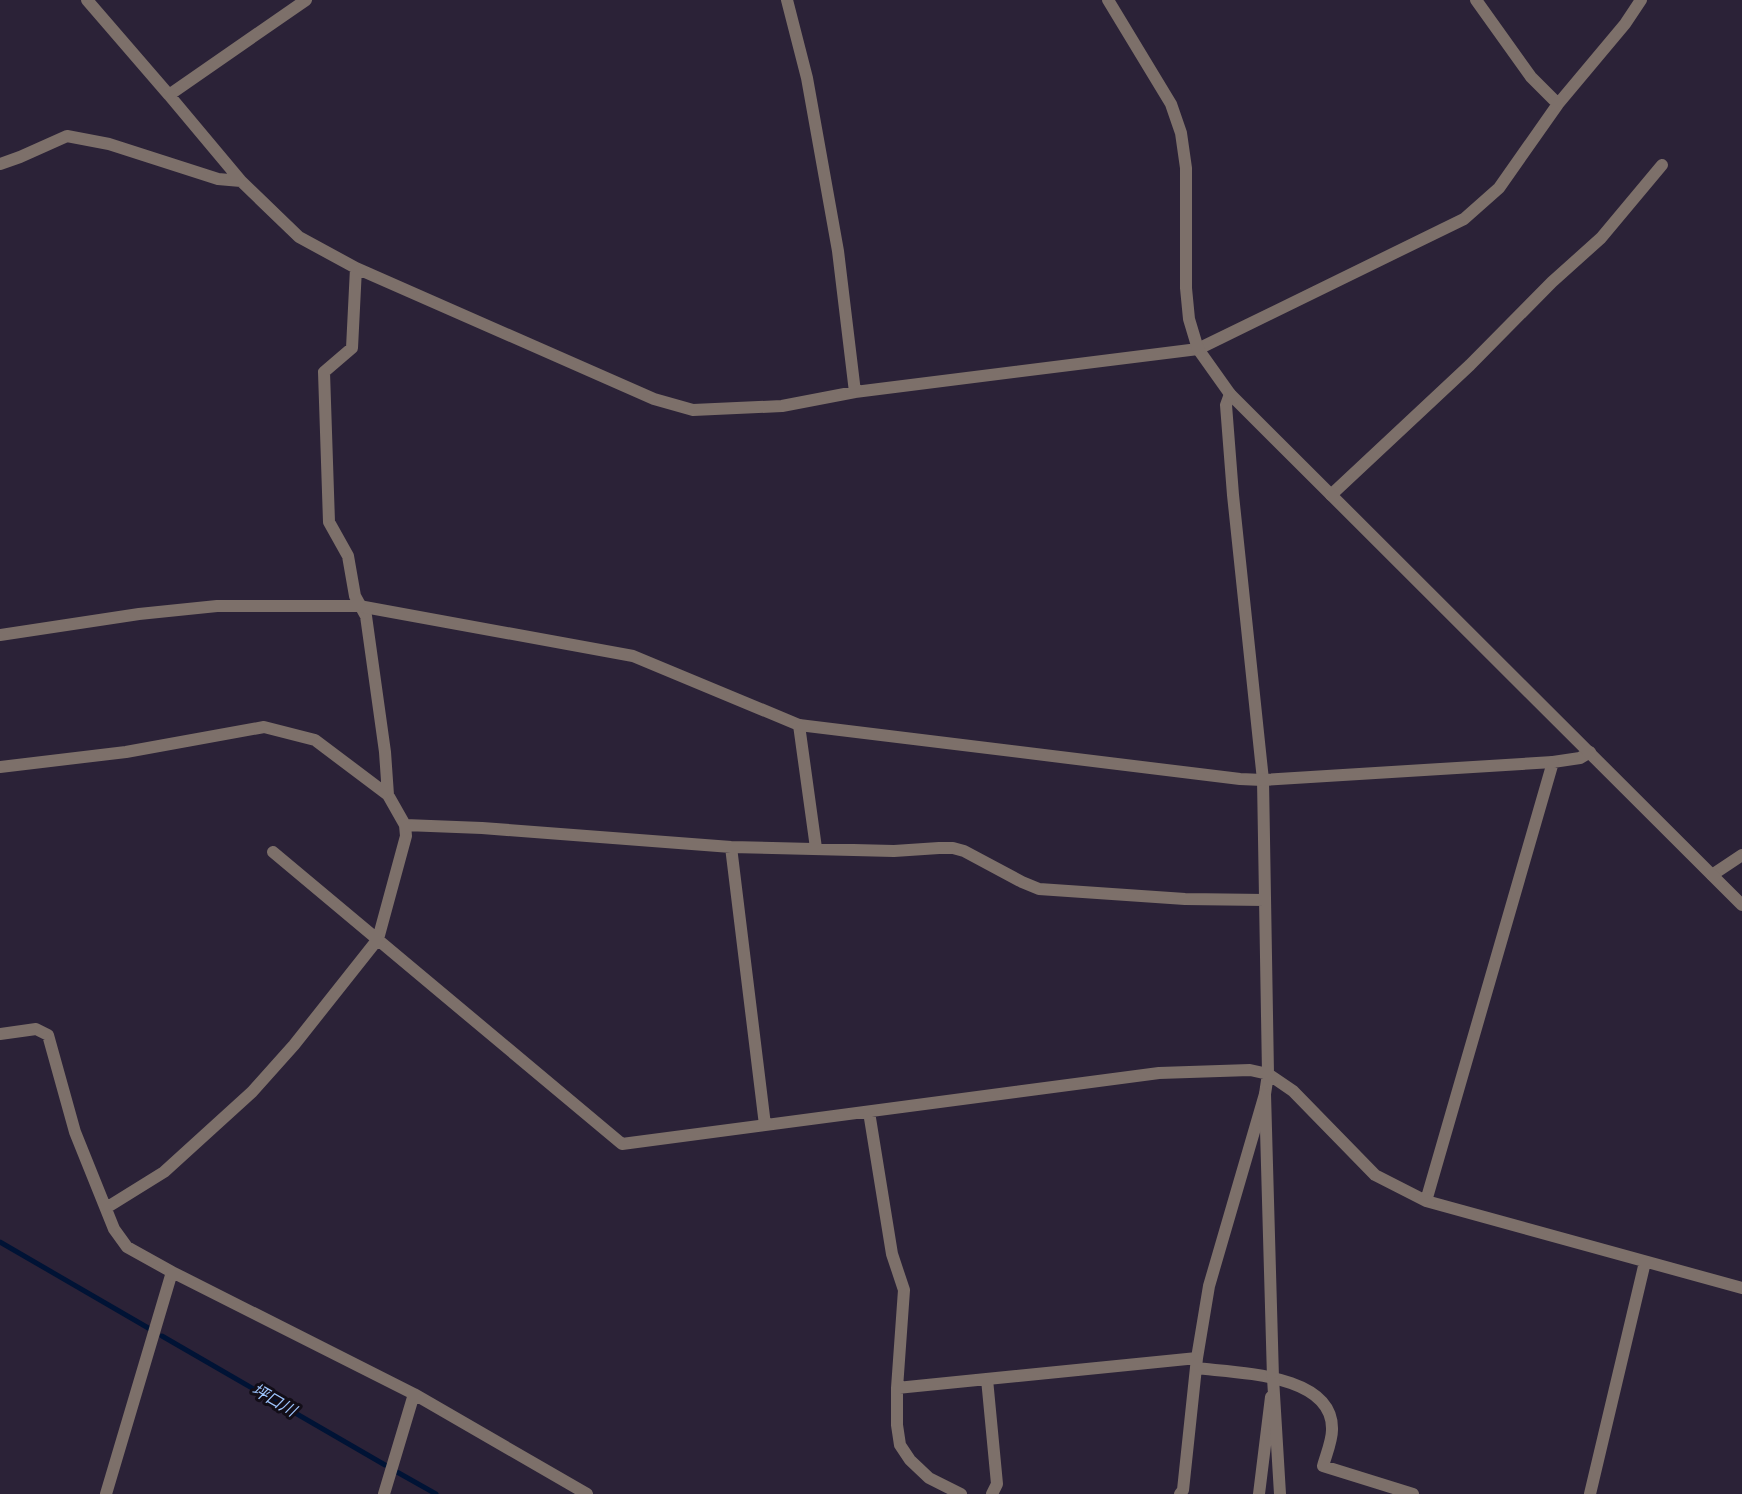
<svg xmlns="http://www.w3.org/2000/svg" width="1742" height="1494" viewBox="0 0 1742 1494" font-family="'Work Sans','Noto Sans JP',sans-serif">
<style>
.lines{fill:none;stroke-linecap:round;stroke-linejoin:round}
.stream{stroke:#001335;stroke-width:5}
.minor{stroke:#7d706a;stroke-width:12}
.tertiary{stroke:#7d706a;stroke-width:12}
.labels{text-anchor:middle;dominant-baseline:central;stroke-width:6;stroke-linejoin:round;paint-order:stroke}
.water-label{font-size:16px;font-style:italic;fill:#9ec5fe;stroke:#120d17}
</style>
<rect width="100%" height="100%" fill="#2b2237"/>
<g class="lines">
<path class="stream" d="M0,1242L150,1329
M162,1336L385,1465
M397,1472L436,1494"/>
<path class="minor" d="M87,0L169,95L306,0
M787,0L807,78L838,251L855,392
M1476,0L1531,77L1558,104L1625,24L1641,0
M169,95L241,181
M0,164L20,157L67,136L109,144L218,179L241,181L299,237L356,268L654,399L693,410L782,406L855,392L1198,349L1464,219L1499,188L1558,104
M1331,495L1470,365L1552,282L1601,238L1662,165
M799,725L816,848
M0,767L126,752L264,727L315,740L388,795
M405,825L482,828L731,847L894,851L939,848H953L964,851L1022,882L1039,889L1185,899L1265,900
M731,847L765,1125
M273,852L622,1144L1159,1073L1250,1070L1268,1074L1293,1091L1375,1175L1426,1201L1742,1288
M1712,875L1742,855
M0,1034L36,1029L48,1035L75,1132L114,1229L127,1247L172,1272L414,1394L587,1494
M869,1112L892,1254L904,1290L897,1388V1425L900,1445L910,1460L929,1478L961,1494
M1426,1201L1553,762L1580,758L1590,752
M106,1208L164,1172L252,1092L294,1045L378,939L406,836L405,825L388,795L385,752L366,616L355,596L348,556L329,522L324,372L352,348L356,268
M1196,1368C1235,1373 1334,1373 1332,1430C1332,1441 1326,1455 1323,1466L1413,1494
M987,1379L997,1484L992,1494
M897,1388L1197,1358
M106,1494L172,1272
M384,1494L414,1394
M1180,1494L1183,1490L1197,1358L1209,1286L1265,1094L1268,1074L1263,780L1233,495L1226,405L1230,394
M1259,1494L1271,1397
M1590,1494L1645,1262"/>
<path class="tertiary" d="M1108,0L1171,104L1181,133L1186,168V288L1189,319L1198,349L1230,394L1742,905
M0,635L139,614L217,606H359L633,656L799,725L1240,779L1263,780L1553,762
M1265,1094L1273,1378L1280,1494"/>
</g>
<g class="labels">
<g class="water-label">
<text transform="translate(274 1400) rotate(30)">坪口川</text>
</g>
</g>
</svg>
